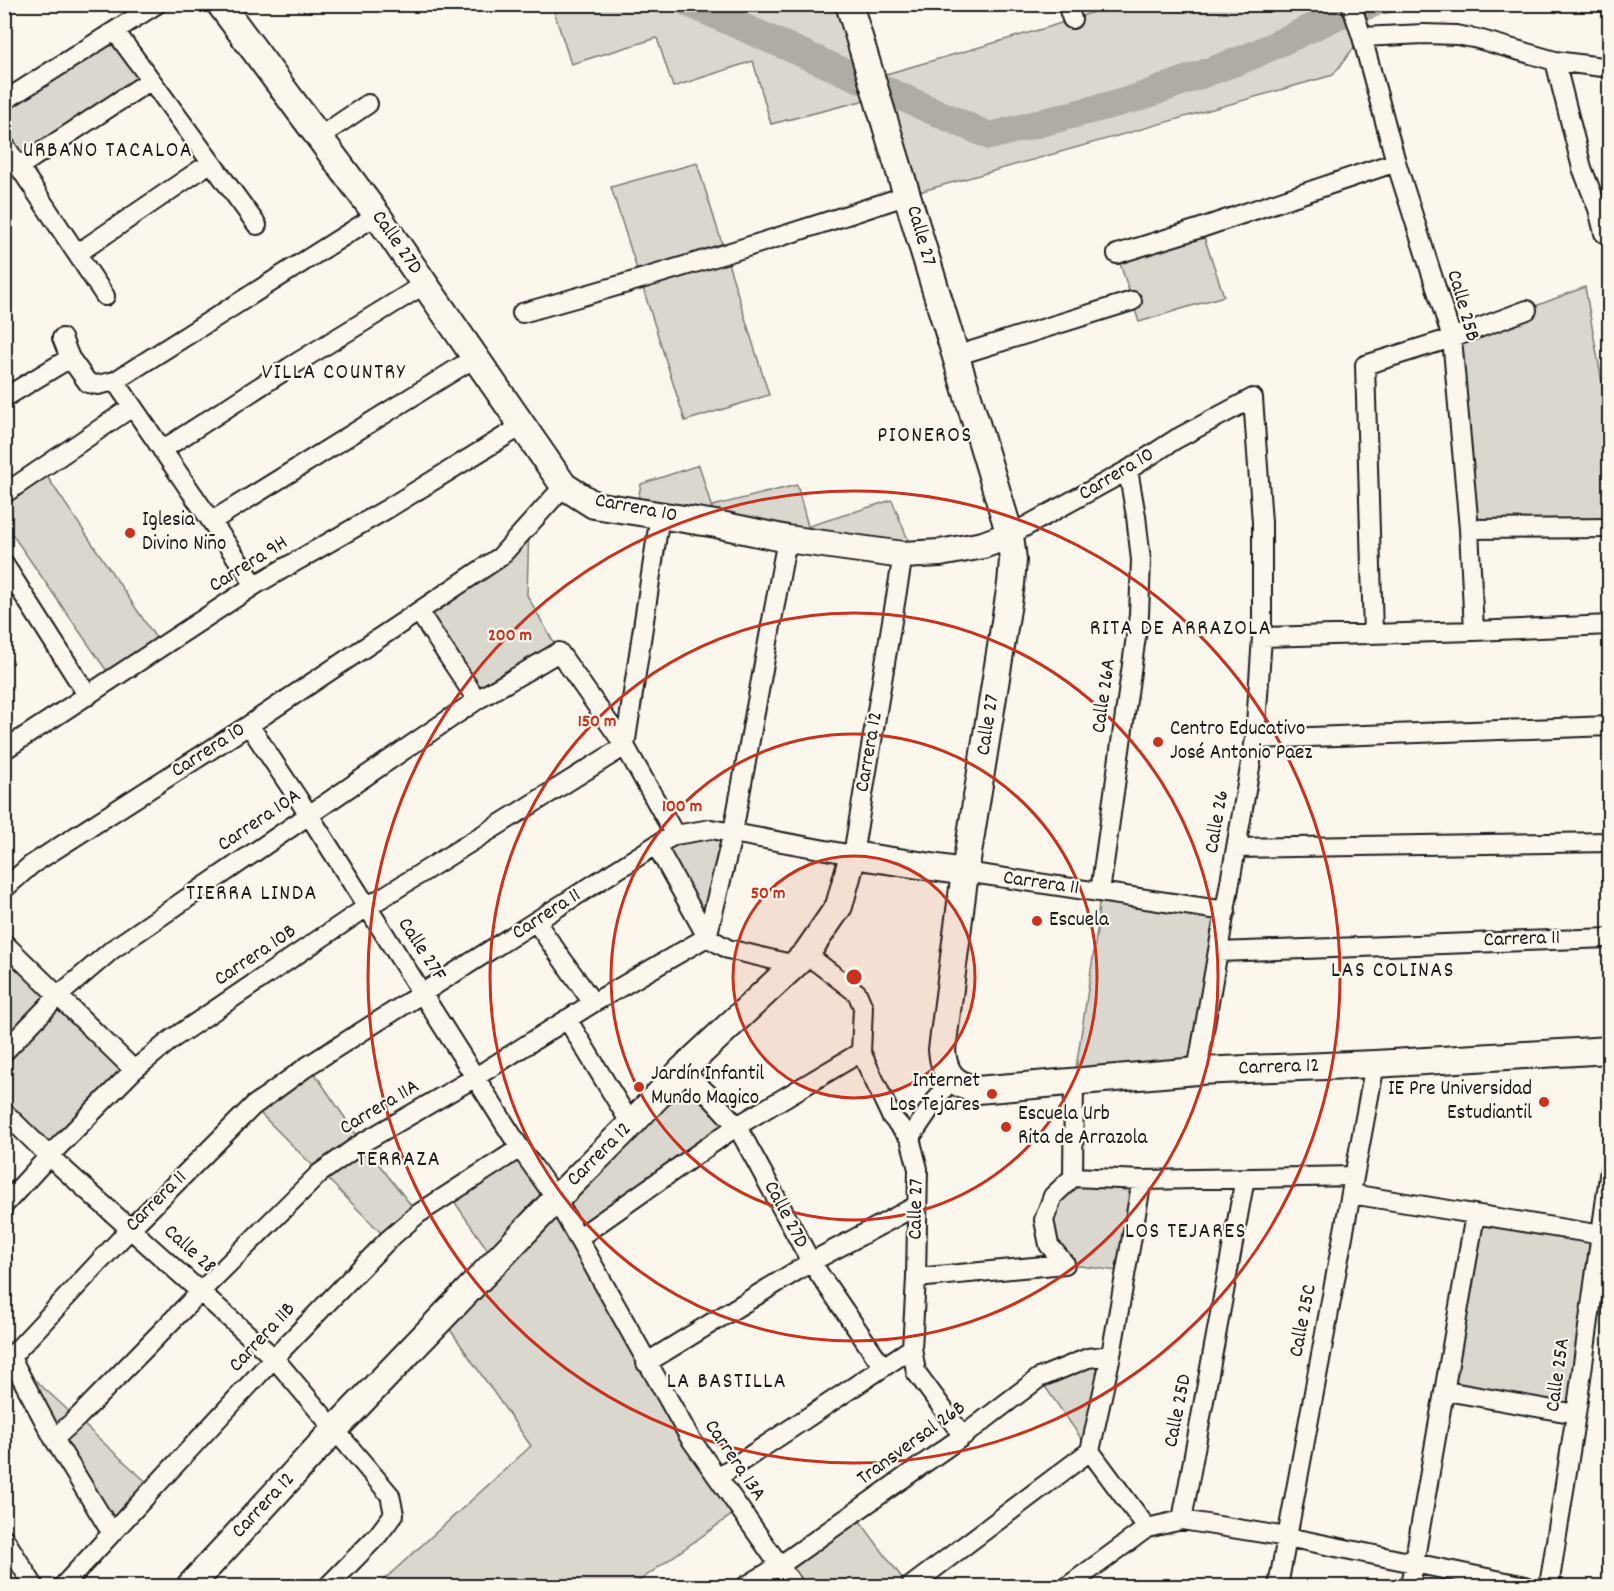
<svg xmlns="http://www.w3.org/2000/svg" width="1614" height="1591" viewBox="0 0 1614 1591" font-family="Dekko,sans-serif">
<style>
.green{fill:#dad7ce;stroke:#7b7a75;stroke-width:1.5}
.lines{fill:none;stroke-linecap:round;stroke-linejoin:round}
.river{stroke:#afaca5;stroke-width:28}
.street-casing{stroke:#1c1c1c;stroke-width:22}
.secondary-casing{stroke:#1c1c1c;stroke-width:30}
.street{stroke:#fbf7ec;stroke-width:18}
.secondary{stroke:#fbf7ec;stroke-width:26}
.ring{fill:none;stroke:#c8321e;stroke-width:3}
.poi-dot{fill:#c8321e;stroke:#fbf7ec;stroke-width:2}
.labels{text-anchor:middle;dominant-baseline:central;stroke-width:4.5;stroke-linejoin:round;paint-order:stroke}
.street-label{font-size:21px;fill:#1c1c1c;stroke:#fbf7ec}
.poi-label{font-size:21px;fill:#1c1c1c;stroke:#fbf7ec;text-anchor:start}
.neighbourhood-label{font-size:22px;letter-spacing:1.5px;fill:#1c1c1c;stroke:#fbf7ec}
.centre{fill:#c8321e;stroke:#fbf7ec;stroke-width:3}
.ring-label{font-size:18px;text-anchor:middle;font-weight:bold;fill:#c8321e;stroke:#fbf7ec;stroke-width:4.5;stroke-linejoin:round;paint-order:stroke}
</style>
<rect width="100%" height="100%" fill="#fbf7ec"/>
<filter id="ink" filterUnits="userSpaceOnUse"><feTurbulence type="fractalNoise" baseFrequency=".0167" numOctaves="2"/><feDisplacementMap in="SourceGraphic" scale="12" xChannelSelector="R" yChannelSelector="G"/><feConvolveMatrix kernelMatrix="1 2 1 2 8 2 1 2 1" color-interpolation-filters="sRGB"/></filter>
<g filter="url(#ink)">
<path class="green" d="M552,5H849L872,78L1049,27L1114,5H1423L1417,8L1367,16L1362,37L1333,75L908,195L878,97L771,124L753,61L673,87L657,38L571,64Z
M115,31L151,80L20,166L5,144L4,102Z
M697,163L769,395L685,421L611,187Z
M1201,228L1224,296L1139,322L1117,254Z
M1585,287L1609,421V528L1469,529L1452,338Z
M699,465L712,509V506L797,485L810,534L809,526L892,500L914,555L636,512L641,484Z
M42,469L162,647L113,680L5,524L4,494Z
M529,525L527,595L559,652L477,700L419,612Z
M730,834L707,937L656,845Z
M1099,901L1226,911L1197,1071L1074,1081L1097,931Z
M4,943L134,1070L49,1156L5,1112Z
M309,1065L362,1143L418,1214L388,1240L324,1175L320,1173L253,1106Z
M682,1070L737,1126L578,1238L740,1509L632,1586H377L531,1446L442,1318L496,1262L449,1194L520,1148L556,1199Z
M1073,1177L1142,1180L1125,1272L1065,1264L1049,1245L1053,1196Z
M1475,1215L1602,1235L1576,1414L1446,1391Z
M1111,1355L1090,1451L1039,1378Z
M11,1358L153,1488L111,1532Z
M854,1513L908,1586H794L779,1566Z"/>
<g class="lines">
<path class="river" d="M690,4L990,136L1137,98L1249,57L1339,15L1372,4"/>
<defs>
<path id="street" d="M1067,4L1072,19
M1351,4L1362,37L1396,162L1452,338L1469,529L1474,631
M115,31L257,225
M1362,37L1424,34L1456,35L1478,39L1555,61L1610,68
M1555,61L1582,168L1598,209L1604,233
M4,101L157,4
M319,137L368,104
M4,144L105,296
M20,166L151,80
M78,253L210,163
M1117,254L1201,228L1396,162
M522,313C652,277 780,238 908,195
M62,338L70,358L88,383L98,385L115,381L377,215
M955,356L1132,301
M115,381L255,585
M4,398L70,358
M162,450L290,367L425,284
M4,494L132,407
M660,515L625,746L675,835
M212,521L476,357
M1469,529L1610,528
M1010,535L1128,470L1176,439L1253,398L1262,522V637L1255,739L1197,1071
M4,564L88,696
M419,612L477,700
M1373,633L1365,365L1452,338L1527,310
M1262,637L1474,631L1610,625
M249,725L309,815L520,1148L556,1199L690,1438L794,1586
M1255,739L1610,726
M4,750L255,585L387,509L523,425
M656,845L707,937L728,949L795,965
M1236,848L1610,842
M965,872L1226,911
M4,889L31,865L249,725L500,557L564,486
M1100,892L1139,615L1141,560L1136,516L1128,470
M536,922L593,1003
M707,937L733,832L787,539
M4,943L134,1070
M1218,952L1610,938
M806,954L857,993L863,1007L861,1052L891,1116L910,1138L918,1169L916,1278L912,1348L916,1372L963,1436
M567,1019L631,1124
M4,1052L58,996L113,949L477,700L559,652L625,746L367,907L172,1039L134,1070L49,1156L4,1205
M682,1070L707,1093L737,1126L811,1262L883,1367
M4,1112L49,1156L274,1358L390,1495L394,1514L378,1535L328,1586
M910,1138L951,1078
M1073,1177L1142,1180L1354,1176
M1351,1194L1602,1235
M578,1238L737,1126L861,1052
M1065,1264L1049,1245L1044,1220L1053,1196L1073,1177L1074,1081
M916,1278L1065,1264
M11,1358L54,1439L111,1532
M646,1363L811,1262L916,1206
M4,1364L131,1228L253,1106L309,1065L656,845L675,835L711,829L853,855L903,555
M1446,1391L1576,1414
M54,1439L78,1417L201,1291L320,1173L362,1143L474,1078L593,1003L707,937
M1090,1451L1111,1355L1142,1180
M1090,1451L1147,1528
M718,1477L912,1348
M1182,1520L1245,1178
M4,1538L34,1586
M63,1586L274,1358L388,1240L418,1214L520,1148
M746,1586L779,1566L963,1436L1039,1378L1088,1358L1111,1355
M911,1586L1090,1451
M1068,1586L1147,1528L1182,1520L1287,1537L1526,1586
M1278,1586L1375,1064
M1410,1586L1475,1215
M1549,1586L1576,1414L1610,1169"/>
<path id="secondary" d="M220,4L377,215L564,486L594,505L716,524L787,539L903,555L940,553L983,545L1010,535
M849,4L1010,535L1013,560L1011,584L965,872L942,1050C944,1075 953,1084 977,1090L1197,1071L1375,1064L1610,1050
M190,1586L335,1429L556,1199L631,1124L682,1070L806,954L839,906L853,855L965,872"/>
</defs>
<use href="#street" class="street-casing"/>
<use href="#secondary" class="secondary-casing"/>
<use href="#street" class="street"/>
<use href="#secondary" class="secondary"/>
</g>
</g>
<circle cx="854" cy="977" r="121" fill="#c8321e" fill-opacity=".12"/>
<g class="ring">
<circle cx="854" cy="977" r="121"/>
<circle cx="854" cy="977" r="243"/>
<circle cx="854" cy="977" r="364"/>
<circle cx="854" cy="977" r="486"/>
</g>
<g class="poi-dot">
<circle cx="130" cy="533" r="6"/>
<circle cx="1158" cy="742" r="6"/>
<circle cx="1037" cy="921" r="6"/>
<circle cx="639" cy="1087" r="6"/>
<circle cx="992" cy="1094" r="6"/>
<circle cx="1544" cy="1102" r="6"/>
<circle cx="1006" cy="1127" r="6"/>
</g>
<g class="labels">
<g class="street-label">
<text transform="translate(920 236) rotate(74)">Calle 27</text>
<text transform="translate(396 243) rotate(55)">Calle 27D</text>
<text transform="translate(1462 306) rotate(74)">Calle 25B</text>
<text transform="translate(1117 475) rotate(-31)">Carrera 10</text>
<text transform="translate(636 509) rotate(11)">Carrera 10</text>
<text transform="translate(249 565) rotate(-32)">Carrera 9H</text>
<text transform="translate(1105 696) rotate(-82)">Calle 26A</text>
<text transform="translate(989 725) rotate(-81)">Calle 27</text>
<text transform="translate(209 751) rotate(-33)">Carrera 10</text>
<text transform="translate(870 752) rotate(-80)">Carrera 12</text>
<text transform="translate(260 821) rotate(-34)">Carrera 10A</text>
<text transform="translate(1218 822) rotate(-80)">Calle 26</text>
<text transform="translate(1041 884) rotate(8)">Carrera 11</text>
<text transform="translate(547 915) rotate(-33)">Carrera 11</text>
<text transform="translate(1522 940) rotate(-2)">Carrera 11</text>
<text transform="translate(421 950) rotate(57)">Calle 27F</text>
<text transform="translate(256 956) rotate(-34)">Carrera 10B</text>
<text transform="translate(1279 1068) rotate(-2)">Carrera 12</text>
<text transform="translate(380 1108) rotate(-31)">Carrera 11A</text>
<text transform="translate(600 1155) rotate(-45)">Carrera 12</text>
<text transform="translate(157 1202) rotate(-45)">Carrera 11</text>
<text transform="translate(917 1209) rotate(-89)">Calle 27</text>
<text transform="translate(785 1215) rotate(62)">Calle 27D</text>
<text transform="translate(189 1250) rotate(42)">Calle 28</text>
<text transform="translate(1304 1321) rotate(-79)">Calle 25C</text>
<text transform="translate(263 1338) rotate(-47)">Carrera 11B</text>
<text transform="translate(1559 1375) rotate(-82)">Calle 25A</text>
<text transform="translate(1179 1411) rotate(-79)">Calle 25D</text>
<text transform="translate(912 1444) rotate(-36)">Transversal 26B</text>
<text transform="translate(734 1461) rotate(56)">Carrera 13A</text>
<text transform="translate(264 1506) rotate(-47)">Carrera 12</text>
</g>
<g class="poi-label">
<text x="142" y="521">Iglesia<tspan x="142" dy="24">Divino Niño</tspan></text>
<text x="1170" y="730">Centro Educativo<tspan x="1170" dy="24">José Antonio Paez</tspan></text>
<text x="1049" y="921">Escuela</text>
<text x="651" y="1075">Jardín Infantil<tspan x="651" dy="24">Mundo Magico</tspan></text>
<text x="980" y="1082" text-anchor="end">Internet<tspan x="980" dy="24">Los Tejares</tspan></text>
<text x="1532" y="1090" text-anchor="end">IE Pre Universidad<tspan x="1532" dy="24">Estudiantil</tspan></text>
<text x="1018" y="1115">Escuela Urb<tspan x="1018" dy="24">Rita de Arrazola</tspan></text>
</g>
<g class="neighbourhood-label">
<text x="108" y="151">URBANO TACALOA</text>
<text x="334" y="373">VILLA COUNTRY</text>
<text x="925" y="436">PIONEROS</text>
<text x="1181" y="629">RITA DE ARRAZOLA</text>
<text x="252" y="894">TIERRA LINDA</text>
<text x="1393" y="971">LAS COLINAS</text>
<text x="399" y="1160">TERRAZA</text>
<text x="1186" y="1232">LOS TEJARES</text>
<text x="727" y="1382">LA BASTILLA</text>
</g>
</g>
<circle cx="854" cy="977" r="9" class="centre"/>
<g class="ring-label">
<text x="510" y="640">200 m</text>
<text x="597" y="726">150 m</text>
<text x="682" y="811">100 m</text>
<text x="768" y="898">50 m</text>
</g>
<rect width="1614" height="1591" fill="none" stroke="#fbf7ec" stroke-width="24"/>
<rect x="12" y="12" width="1590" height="1567" fill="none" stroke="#1c1c1c" stroke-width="2" filter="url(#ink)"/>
</svg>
